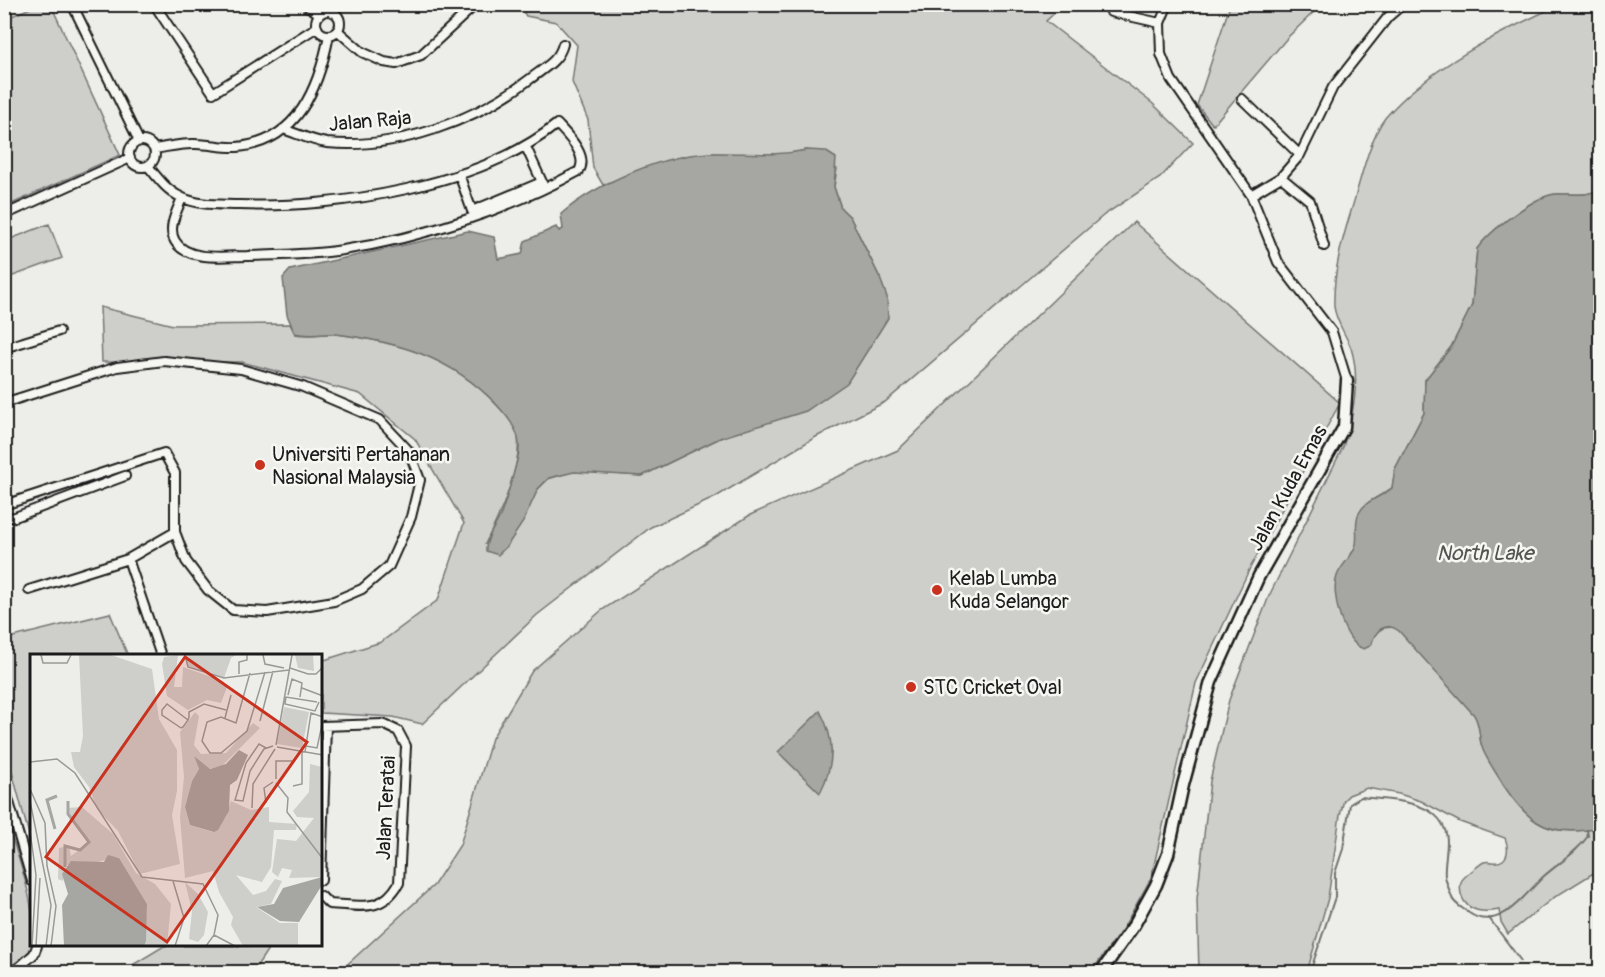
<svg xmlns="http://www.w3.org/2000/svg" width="1605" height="977" viewBox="0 0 1605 977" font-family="Pangolin,sans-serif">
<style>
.green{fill:#cececb;stroke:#757574;stroke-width:1.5}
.water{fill:#a6a6a3;stroke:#6f6f6d;stroke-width:1.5}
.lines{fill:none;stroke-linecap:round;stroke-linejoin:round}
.stream{stroke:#6f6f6d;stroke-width:2}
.street-casing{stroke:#1c1c1c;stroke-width:12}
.secondary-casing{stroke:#1c1c1c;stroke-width:15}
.street{stroke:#f6f6f2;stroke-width:8}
.secondary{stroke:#f6f6f2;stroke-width:10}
.poi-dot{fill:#c8321e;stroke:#f6f6f2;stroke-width:2}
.labels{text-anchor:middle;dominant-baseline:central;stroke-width:5;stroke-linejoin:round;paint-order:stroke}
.street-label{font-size:20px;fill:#1c1c1c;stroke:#f6f6f2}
.poi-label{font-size:20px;fill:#1c1c1c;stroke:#f6f6f2;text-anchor:start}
.water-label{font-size:21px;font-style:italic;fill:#535352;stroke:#f6f6f2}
.inset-river{fill:none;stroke:#a6a6a3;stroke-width:3}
.inset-road{fill:none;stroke:#999997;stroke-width:1.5}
.view{fill:#c8321e;fill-opacity:0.15;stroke:#c8321e;stroke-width:3}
.inset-edge{fill:none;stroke:#1c1c1c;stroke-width:3}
</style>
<rect width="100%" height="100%" fill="#edede9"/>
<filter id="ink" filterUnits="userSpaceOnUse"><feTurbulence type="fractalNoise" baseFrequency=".0167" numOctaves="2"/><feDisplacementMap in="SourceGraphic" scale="12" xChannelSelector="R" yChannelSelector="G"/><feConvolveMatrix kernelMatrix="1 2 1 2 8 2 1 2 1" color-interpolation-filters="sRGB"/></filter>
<g filter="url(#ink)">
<path class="green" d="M37,5H51L120,155L5,207V19Z
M519,5H1063L1046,21L1152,103L1193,143L1160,178L1104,215L885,402L814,438L714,498L651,527L537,615L422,724L393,717L321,713V661L381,642L438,600L464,523L415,439L360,394L242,362H102L100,307L173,325L290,324L295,334C309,337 322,333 336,334C398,342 451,357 495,403C504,413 516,423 518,436C522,467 499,517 485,544L507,546L538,489L548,479L574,471L642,476L720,438L751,426L880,278L850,217L841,209L834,187L837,169L807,150L778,156L710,153L668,160L603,185L593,168L588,120L572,82L577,45L556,22L526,16Z
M1230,5H1321L1288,37L1213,125L1197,105Z
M1559,5H1600V188C1588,198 1570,193 1556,194C1535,195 1488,232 1477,249L1472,305L1451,347L1425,380L1424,413L1395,469L1392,488L1371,501C1366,516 1361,531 1356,546C1349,563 1333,572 1336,593L1372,643L1375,633L1383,628L1394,627C1417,643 1463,695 1477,719C1482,728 1478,738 1482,746C1487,758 1496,770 1503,782C1529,826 1549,837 1600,828V869L1553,898L1508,934L1501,922L1499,910C1483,913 1466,912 1461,894C1460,889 1460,884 1462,880C1465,876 1480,864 1484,862C1490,860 1497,865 1503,860C1509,855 1508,845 1505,838L1460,822L1421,801L1399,794L1367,788L1349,795L1344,800L1340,815L1328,898L1307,972H1199L1197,899L1210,781L1229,700L1269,596L1343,447C1353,416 1361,380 1351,348C1346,335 1335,320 1334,306C1333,272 1342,240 1352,208C1359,185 1370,137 1385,118C1426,69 1502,31 1559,5Z
M1134,222L1340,403L1249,570L1196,683L1151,878L1122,930L1091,972H339L434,885L460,845L492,738L532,671L602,610L750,515L898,450Z
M49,224L62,258L5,279V241Z
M110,613L128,656H32L31,842L5,746V639Z
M4,813C15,850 39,907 32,945C29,957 14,963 5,969Z
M164,946H270L253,972H121Z"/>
<path class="water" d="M807,150L825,151L836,158L834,187L841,208L850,217L880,278L887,297L888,318L847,383L806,411L720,438L642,476L574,472L549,478L538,489L523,522L507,546L498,555L486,551C485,538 496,526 501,514C506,500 515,470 518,456C523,435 510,419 496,404C451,357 399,342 336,334C322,333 309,337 295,333L287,315L283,278L290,270L468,231L494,237L498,259L522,254L525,241L556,227L559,231L563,229L561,214C597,183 664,154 712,153C747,152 772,157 807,150Z
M1600,188V828C1552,837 1531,827 1504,786C1497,774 1488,762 1483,750C1478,738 1481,726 1474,715L1399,631C1384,620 1375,632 1370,646L1364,649C1344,644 1330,594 1337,576C1341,564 1353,557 1356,544C1358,534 1354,522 1359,513C1366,499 1382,497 1392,488L1395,469L1424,413L1425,380L1451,347L1472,305L1477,249C1489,232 1535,195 1556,194C1570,193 1588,198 1600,188Z
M820,711C836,740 834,765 820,793L778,752Z"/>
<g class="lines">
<path class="stream" d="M1489,918L1521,961
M1310,972L1335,897V873L1343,849L1350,804L1361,797C1383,800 1423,799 1439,819C1454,838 1443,855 1445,876C1446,883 1450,891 1452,898C1455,905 1463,908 1469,913C1499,934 1526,893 1544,876C1559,863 1577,852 1588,836L1587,830"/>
<defs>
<path id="street" d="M72,4L139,141
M304,4L320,14
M1168,4L1160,23L1161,54L1171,79L1251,195L1278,262L1332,332L1347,381
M156,7L213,93L317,27
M316 23a12 12 0 1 1 24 0a12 12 0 1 1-24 0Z
M332,12L339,4
M1111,12L1160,23
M338,31L362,52L384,62L396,64L421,55L476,4
M1242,99L1300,155
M283,129C298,134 312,141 327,143C397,150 475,121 530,79C544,68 559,61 563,44
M129 154a13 13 0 1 1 26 0a13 13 0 1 1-26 0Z
M154,149C168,147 182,143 196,144C209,144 224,148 237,147C298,142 319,87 329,35
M148,166C157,177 167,191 181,197C199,206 220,204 239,205C335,209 481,186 557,124C567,135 589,155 579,171C510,209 421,238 343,250C311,255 279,255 247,256C226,256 187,262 175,241C167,228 177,211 182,198
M459,174L472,211L542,182L526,147
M1281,177L1310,201L1324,246
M1251,195L1281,177L1300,155L1333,87L1388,17L1403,4
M4,215L130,158
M4,348L59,331
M4,403L117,367L164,361L241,369L303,387L380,420L409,451L420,480L411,517L389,566L362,589L334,601L267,612L233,610L208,590L186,561L175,532V473L164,453L4,505
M4,518L15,517L125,476
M128,559L161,656
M29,590L128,559L175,532
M321,726L383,724L398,731L406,746L399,883C381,914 360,905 329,904L321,896
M4,785L32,881
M321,880L326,726
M14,972L34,954L37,946"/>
<path id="secondary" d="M1101,972L1134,925L1156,885L1168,854L1183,785L1211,682L1259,576L1344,427L1347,381"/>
</defs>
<use href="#street" class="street-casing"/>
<use href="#secondary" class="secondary-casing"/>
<use href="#street" class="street"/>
<use href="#secondary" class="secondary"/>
</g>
</g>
<g class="poi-dot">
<circle cx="260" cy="465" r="6"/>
<circle cx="937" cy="590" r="6"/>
<circle cx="911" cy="687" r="6"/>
</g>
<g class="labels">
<g class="street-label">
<text transform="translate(370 121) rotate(-5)">Jalan Raja</text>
<text transform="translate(1288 488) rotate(-61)">Jalan Kuda Emas</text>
<text transform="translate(386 808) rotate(-87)">Jalan Teratai</text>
</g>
<g class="poi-label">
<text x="272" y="454">Universiti Pertahanan<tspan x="272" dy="23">Nasional Malaysia</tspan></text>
<text x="949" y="578">Kelab Lumba<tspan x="949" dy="23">Kuda Selangor</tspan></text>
<text x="923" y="687">STC Cricket Oval</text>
</g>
<g class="water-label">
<text x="1485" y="553">North Lake</text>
</g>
</g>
<g transform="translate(30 654)">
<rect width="292" height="292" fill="#edede9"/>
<path d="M49,1H81L122,15L129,65L147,96V137L142,161L150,210L110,220L88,177L67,155L59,133L44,113L41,98H50L53,82ZM148,1L144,33H152L153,13L193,27L197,33L191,49L177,46L158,56L137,42L132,10L134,3ZM156,1H206L201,4L194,24L157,12ZM265,1H283L284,17L268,14ZM254,53L279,58L272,94L247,90ZM165,58L169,62L164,91L171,100L196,99L223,69L230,74L192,112L178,115L164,102L169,115L162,127L155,153L160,171L183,178L196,163L201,147L221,156L239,153V168L267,170L266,176H244L241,213L232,228L206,221L223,241L236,237L245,225L252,227L241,250L226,253L250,269H268V291L213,292L201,271L203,263L189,238L183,217L155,224L150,163L154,123L150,78ZM280,110L292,113V223L259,224L262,216L252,214L248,223L242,218L247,185L266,187L284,164L267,163L263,157L279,138ZM52,153L83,180L106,219L125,230L141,250L137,292H114L117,250L88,203L63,209L44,207L36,212L33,227L28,225L29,194L39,192L41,202L60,188L37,157V154ZM155,228L168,240L178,258L174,281L168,288L159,285L162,257Z" fill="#cececb"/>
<path d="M209,96L218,101L207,126L200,131L199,157L188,176L184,178L160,171L155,153L162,127L169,115L164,102L180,115L196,110ZM78,201L89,204L117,250L116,287L114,292H34L32,251L38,240L32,220L41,207L74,208ZM292,223V231L269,268L250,267L227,253L244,250L253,234Z" fill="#a6a6a3"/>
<path class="inset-river" d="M25,175L17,146L27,142M35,213V192L50,196L59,188L38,160V147"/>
<path class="inset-road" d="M11,1L13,9H37L41,1M155,1L158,13L194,24L259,16M233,1L235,10L254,14M260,14L278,20H286L293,13M220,19L206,69L191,63L177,68L172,87L180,99H191L217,77L235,18M209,20V8L217,6V1M272,34L293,42M258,41L262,25L272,29L270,43M287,48L256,43L255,50L285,57L289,48M195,64L201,41M158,66L137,50L132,56V61L151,74L153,73L158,66L159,63V58L174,50L196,56M230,67L243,17M246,91L262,1M276,92L287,94L293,66M247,93L293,101M236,94L229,90L216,109L205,146L213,147L220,117L234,95L243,92M275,98L281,59L293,63M0,108L27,105L45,119L112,223L173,230L188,261L184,281L176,292M246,125V107H262M246,129L258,144L257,158L293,205M263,132L272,130V97M0,135L15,169L17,212L26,252L21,292M0,147L21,251L16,292M236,149L234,134L243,128M222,154L223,130L245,95M0,177L6,221L2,292M0,202V248M143,227L154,264L145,292M184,281L205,292M6,292L10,224"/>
<path class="view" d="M155,3L277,88L137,288L16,203Z"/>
<rect width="292" height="292" class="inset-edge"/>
</g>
<rect width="1605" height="977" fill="none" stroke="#f6f6f2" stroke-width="24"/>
<rect x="12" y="12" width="1581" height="953" fill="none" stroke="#1c1c1c" stroke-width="2" filter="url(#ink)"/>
</svg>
